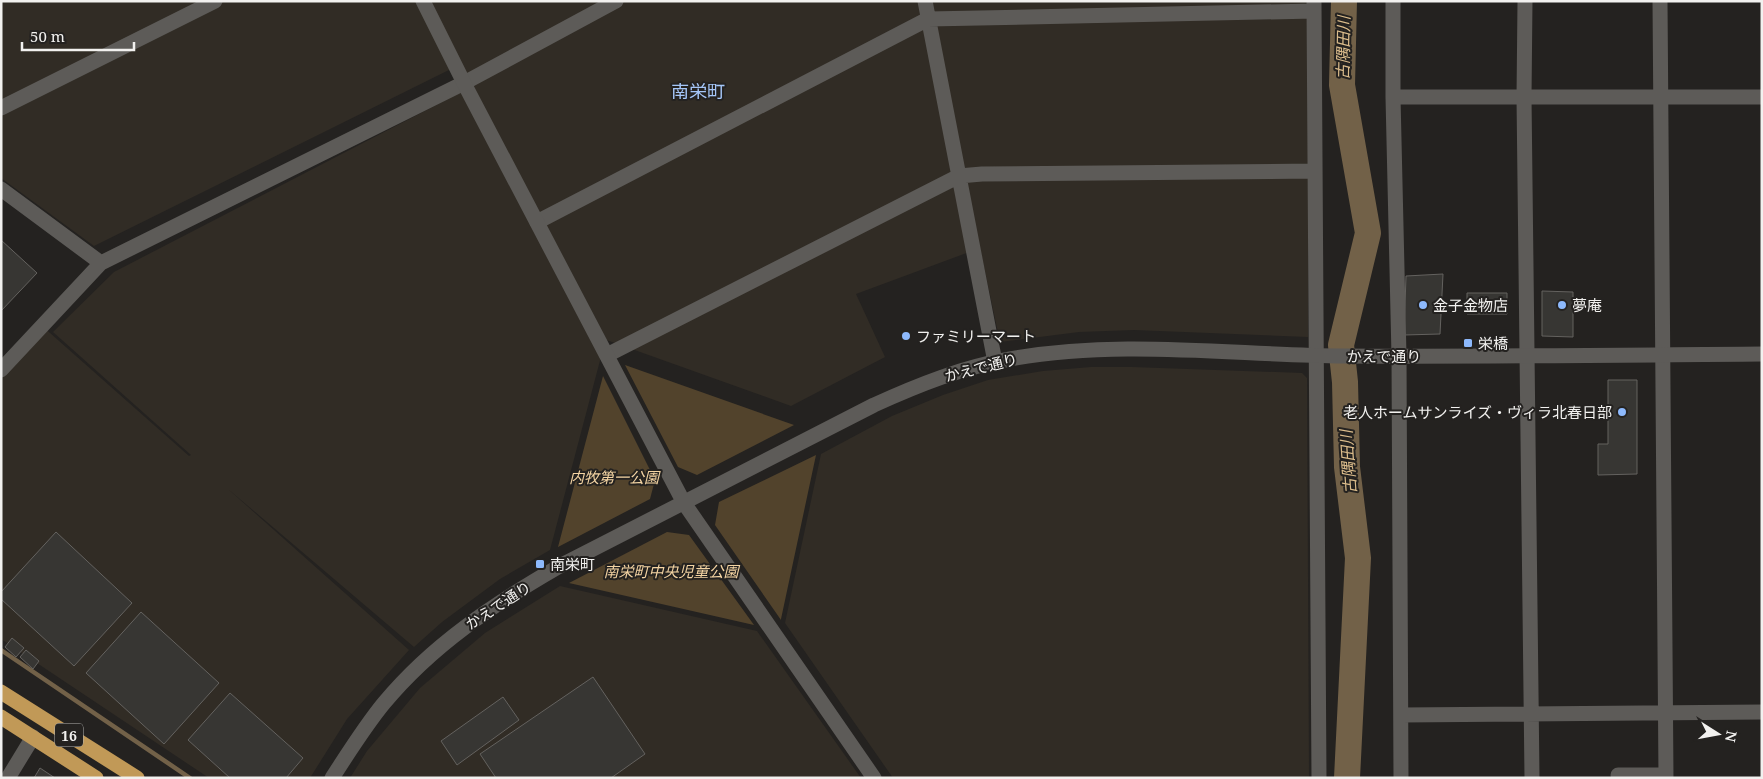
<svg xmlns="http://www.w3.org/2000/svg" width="1763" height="779" viewBox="0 0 1763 779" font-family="'Noto Serif','Noto Sans JP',serif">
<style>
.built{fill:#312c25}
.green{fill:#52432c}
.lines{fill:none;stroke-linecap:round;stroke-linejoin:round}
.stream{stroke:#726148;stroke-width:4.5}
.river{stroke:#726148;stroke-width:26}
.building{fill:#373633;stroke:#64625f}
.street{stroke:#5d5b58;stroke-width:15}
.secondary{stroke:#5d5b58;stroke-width:15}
.highway{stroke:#c19957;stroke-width:15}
.poi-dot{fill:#8db9fc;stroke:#242220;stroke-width:2}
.labels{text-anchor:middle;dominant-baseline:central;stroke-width:4;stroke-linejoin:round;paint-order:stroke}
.shield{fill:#242220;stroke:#b4b3b1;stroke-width:1}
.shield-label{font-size:14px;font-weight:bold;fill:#f2f1ef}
.poi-label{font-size:15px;fill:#f2f1ef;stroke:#242220;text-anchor:start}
.street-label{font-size:15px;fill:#f2f1ef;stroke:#242220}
.park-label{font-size:15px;font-style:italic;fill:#f4d4a3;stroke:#242220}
.water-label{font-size:16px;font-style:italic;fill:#dcbd8c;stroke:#242220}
.quarter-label{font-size:18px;fill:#a5c6f8;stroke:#242220}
</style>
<rect width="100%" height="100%" fill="#242220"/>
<path class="built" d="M1,1H1308V337L1134,330L1079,332L1000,342L980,248L856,294L885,357L791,406L601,338L457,66L94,246L1,178Z
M467,89L602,353L550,550L500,579L442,622L414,647L228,489L409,650L347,719L310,778H209L1,639V369L41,325L189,456L191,455L53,332L114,272Z
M1091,367H1132L1302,373L1307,378L1309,778H893L785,623L821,454L892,416L943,395L988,380L1043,371Z
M560,586L757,631L861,778H350L367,751L420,688L485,633Z"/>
<path class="green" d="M625,365L794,425L697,475L678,467Z
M603,376L655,480L650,499L558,547Z
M816,455L781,619V620L715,525L719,502Z
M667,532L689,535L754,625L569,583Z"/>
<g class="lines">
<path class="stream" d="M1,650L190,778"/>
<path class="river" d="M1344,1L1342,85L1368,233L1341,345L1345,382L1347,467L1358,558L1347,778"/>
</g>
<path class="building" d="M1,240L37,273L1,311Z
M1443,274L1440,334L1404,335L1406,276Z
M1542,291L1573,292V337L1542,336Z
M1467,293H1507V314H1467Z
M1608,380H1637V474L1598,475V444H1608Z
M56,532L132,603L74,666L1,599V592Z
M141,612L219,683L164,744L86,673Z
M12,638L24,648L16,657L5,647Z
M26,650L39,661L33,669L20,657Z
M593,677L645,754L611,778H496L480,754Z
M230,693L303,758L286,778H230L188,740Z
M503,697L519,720L457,765L441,741Z
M40,768L55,778H34Z"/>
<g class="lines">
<path class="street" d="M925,1L995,362
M1393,1V97L1399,356L1401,778
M1525,1L1524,97L1532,778
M1660,1L1666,778
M1314,3L1319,778
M1393,97H1762
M1,108L215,1
M1,189L101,263
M537,222L928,19L1314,11
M607,355L959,176L982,174L1315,171
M1,370L101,263L464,83L616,1
M1401,715L1762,712
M1618,775H1666
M8,778L33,737"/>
<path class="secondary" d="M423,1L467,89L684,503L874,778
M332,778C349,752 365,726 384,703C432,645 494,604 558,567L874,405C918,385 963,367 1010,359C1121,339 1232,355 1343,356C1482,357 1622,355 1762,354"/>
<path class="highway" d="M1,692L137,778
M1,717L96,778"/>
</g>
<g class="poi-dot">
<circle cx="1423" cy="305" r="5"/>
<circle cx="1562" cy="305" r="5"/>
<circle cx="906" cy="336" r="5"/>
<rect x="1463" y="338" width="10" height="10" rx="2.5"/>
<circle cx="1622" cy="412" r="5"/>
<rect x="535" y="559" width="10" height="10" rx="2.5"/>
</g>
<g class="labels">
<rect class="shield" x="55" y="723.5" width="28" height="23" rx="4"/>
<g class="shield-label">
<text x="69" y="735">16</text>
</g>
<g class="poi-label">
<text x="1433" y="305">金子金物店</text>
<text x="1572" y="305">夢庵</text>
<text x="916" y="336">ファミリーマート</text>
<text x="1478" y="343">栄橋</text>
<text x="1612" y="412" text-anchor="end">老人ホームサンライズ・ヴィラ北春日部</text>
<text x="550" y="564">南栄町</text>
</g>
<g class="street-label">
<text x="1384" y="356">かえで通り</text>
<text transform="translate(981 367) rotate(-14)">かえで通り</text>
<text transform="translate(498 605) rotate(-33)">かえで通り</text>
</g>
<g class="park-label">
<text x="614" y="477">内牧第一公園</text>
<text x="671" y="571">南栄町中央児童公園</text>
</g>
<g class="water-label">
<text transform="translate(1343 48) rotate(-89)">古隅田川</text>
<text transform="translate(1348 462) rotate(-94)">古隅田川</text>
</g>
<g class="quarter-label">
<text x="698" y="91">南栄町</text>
</g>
</g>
<rect width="1763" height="779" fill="none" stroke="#f2f1ef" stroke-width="5"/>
<g transform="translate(1718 734) rotate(101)" stroke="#242220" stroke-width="4" paint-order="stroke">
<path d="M0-4L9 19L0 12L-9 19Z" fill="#f2f1ef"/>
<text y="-8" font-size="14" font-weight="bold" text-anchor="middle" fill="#f2f1ef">N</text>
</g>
<path d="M22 42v8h112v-8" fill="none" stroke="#f2f1ef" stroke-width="2.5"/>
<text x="30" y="42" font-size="15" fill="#f2f1ef" stroke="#242220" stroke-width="4" paint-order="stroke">50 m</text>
</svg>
